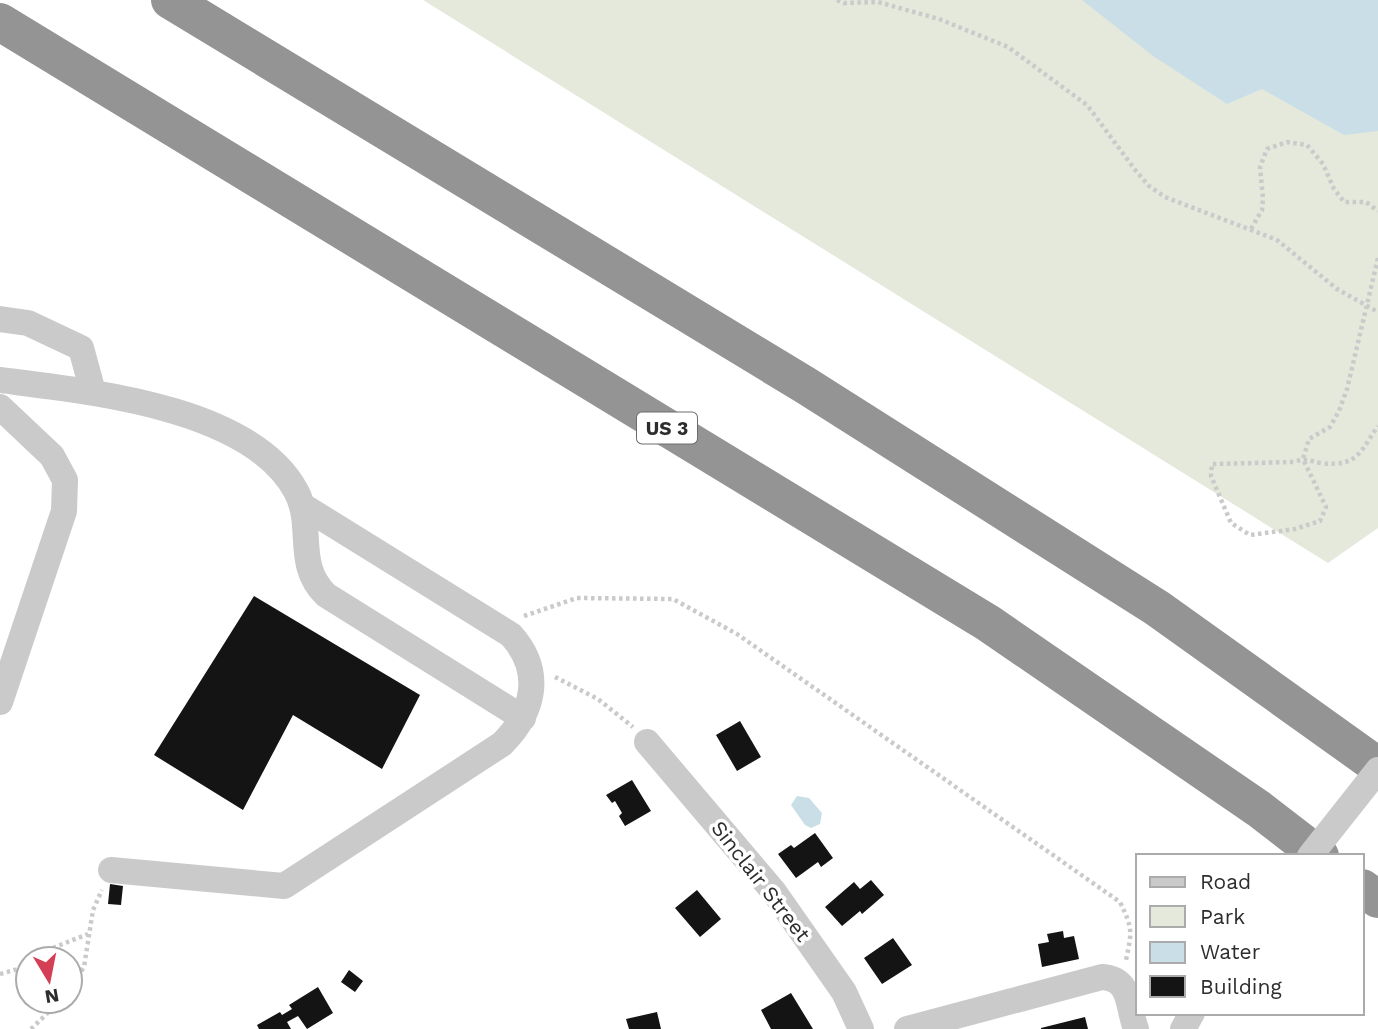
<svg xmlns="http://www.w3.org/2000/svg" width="1378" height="1029" viewBox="0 0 1378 1029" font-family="'Work Sans',sans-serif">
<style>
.green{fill:#e4e9dc}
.water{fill:#cadee8}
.building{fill:#141414}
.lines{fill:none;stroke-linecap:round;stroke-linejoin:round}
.path{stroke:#cacaca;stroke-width:4.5;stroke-dasharray:3.5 3.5;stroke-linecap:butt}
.minor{stroke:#cacaca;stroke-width:26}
.highway{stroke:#949494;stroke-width:38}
.minor-bridge{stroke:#cacaca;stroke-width:26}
.labels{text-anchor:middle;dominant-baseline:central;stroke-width:7;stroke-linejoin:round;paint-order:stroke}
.shield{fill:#fff;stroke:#6c6c6c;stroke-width:2}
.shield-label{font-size:19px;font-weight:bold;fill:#2d2d2d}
.street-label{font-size:21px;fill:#2d2d2d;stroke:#fff}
</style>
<rect width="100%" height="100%" fill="#fff"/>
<path class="green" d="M423,0H1378V528L1328,563Z"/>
<path class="water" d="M1082,0H1378V131L1344,135L1262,89L1227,104L1153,56Z
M797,796L809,798L822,813L820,824L811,828L805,825L791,805Z"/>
<path class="building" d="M254,596L420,695L382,769L293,715L243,810L154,755Z
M740,721L761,757L737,771L716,735Z
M632,780L651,811L625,826L619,816L622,813L615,801L612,803L606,795Z
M815,833L833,858L821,867L818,862L796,878L778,854L791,845L794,848Z
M871,880L884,895L862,914L860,911L842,926L825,907L854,882L860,889Z
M110,884L123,886L121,905L108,904Z
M697,890L721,919L700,937L675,908Z
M1063,931L1064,938L1074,936L1079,959L1042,967L1038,944L1049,942L1047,934Z
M893,938L912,965L882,984L864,958Z
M349,970L363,981L355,992L341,982Z
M318,987L333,1013L307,1029L298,1016L287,1022L291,1029H259L257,1025L280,1012L282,1015L292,1009L289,1005Z
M791,993L813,1029H771L761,1010Z
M657,1012L661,1029H629L626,1019Z
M1085,1017L1088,1029H1041V1028Z"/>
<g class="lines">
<path class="path" d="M837,0L844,3L878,2L939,19L1008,47L1087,105L1136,171L1149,186L1165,197L1277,240L1337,289L1378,312
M1251,229L1262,210L1263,199L1260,167L1267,149L1287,142L1307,145L1323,164L1334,189L1344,202H1366L1378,211
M1378,258L1347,389L1339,411L1330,427L1309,439L1303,459L1326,507L1320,521L1295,529L1250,535L1231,523L1211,476L1212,464L1294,462C1305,458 1310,461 1321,463C1358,468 1361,450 1378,426
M524,616L577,598L673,599L737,634L1120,902C1133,929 1132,932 1126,960
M555,677L598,699L633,727
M35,959L55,947L88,934
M0,974L18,969L28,963
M70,989L84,967L93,910L102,890
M31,1029L60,1001"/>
<path class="minor" d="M0,319L28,323L81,348L93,392
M0,380C85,391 250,406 296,491C315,526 294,564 326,595L523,718
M0,407L52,456L65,480L64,511L0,702
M647,742L774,892L844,992L861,1029
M111,870L284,886L502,744C534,712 544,672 511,635L303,506
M907,1029L1102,977C1132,979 1127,1006 1136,1029
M1183,1029L1192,1013"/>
<path class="highway" d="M170,0L805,385L1157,608L1378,766
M0,22L988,623L1259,809L1320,856
M1362,888L1378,899"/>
<path class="minor-bridge" d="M1310,856L1378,770"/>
</g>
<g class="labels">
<rect class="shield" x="637" y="412.5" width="60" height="31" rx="5"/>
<g class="shield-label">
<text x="667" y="428">US 3</text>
</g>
<g class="street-label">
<text transform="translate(761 881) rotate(52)">Sinclair Street</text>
</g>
</g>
<rect x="1136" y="854" width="228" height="161" fill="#ffffff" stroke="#ababab" stroke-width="2"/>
<rect x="1150" y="877" width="35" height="10" fill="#cacaca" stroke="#ababab" stroke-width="2"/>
<text x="1200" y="889" font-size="21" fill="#2d2d2d">Road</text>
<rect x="1150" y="906" width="35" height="21" fill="#e4e9dc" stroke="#ababab" stroke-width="2"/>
<text x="1200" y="924" font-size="21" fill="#2d2d2d">Park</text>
<rect x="1150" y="942" width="35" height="21" fill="#cadee8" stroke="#ababab" stroke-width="2"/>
<text x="1200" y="959" font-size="21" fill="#2d2d2d">Water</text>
<rect x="1150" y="976" width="35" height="21" fill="#141414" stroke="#ababab" stroke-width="2"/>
<text x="1200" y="994" font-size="21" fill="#2d2d2d">Building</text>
<g transform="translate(49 980) rotate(170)"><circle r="33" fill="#ffffff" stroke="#ababab" stroke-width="2"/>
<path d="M0-5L12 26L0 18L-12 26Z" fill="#d43f55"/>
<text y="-10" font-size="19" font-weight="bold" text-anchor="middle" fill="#2d2d2d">N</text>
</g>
</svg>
